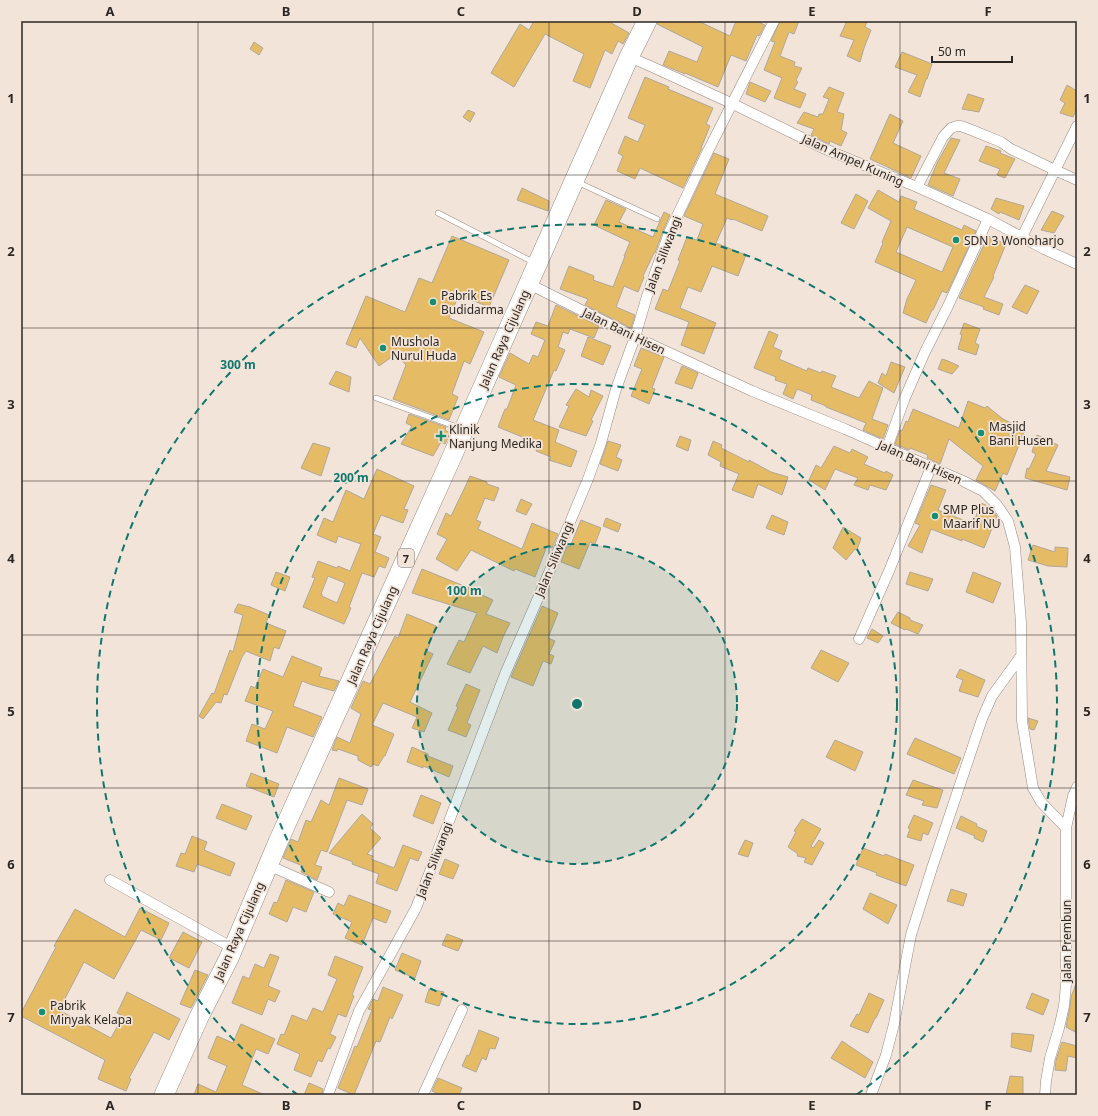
<svg xmlns="http://www.w3.org/2000/svg" width="1098" height="1116" viewBox="0 0 1098 1116" font-family="'Noto Sans',sans-serif">
<style>
.building{fill:#e5bb65;stroke:#afa89a;fill-rule:evenodd}
.lines{fill:none;stroke-linecap:round;stroke-linejoin:round}
.lane-casing{stroke:#988b81;stroke-width:6}
.street-casing{stroke:#988b81;stroke-width:11}
.highway-casing{stroke:#988b81;stroke-width:20}
.lane{stroke:#fff;stroke-width:5}
.street{stroke:#fff;stroke-width:10}
.highway{stroke:#fff;stroke-width:19}
.grid{fill:none;stroke:#2c2723;stroke-width:1;stroke-opacity:0.55}
.ring{fill:none;stroke:#0f766e;stroke-width:2;stroke-dasharray:7 5}
.poi-dot{fill:#198d6f;stroke:#f2e4d9;stroke-width:1.5}
.labels{text-anchor:middle;dominant-baseline:central;stroke-width:3.5;stroke-linejoin:round;paint-order:stroke}
.shield{fill:#f2e4d9;stroke:#67605a;stroke-width:1}
.shield-label{font-size:11px;font-weight:bold;fill:#2c2723}
.street-label{font-size:12px;fill:#2c2723;stroke:#f2e4d9}
.poi-label{font-size:12px;fill:#2c2723;stroke:#f2e4d9;text-anchor:start}
.centre{fill:#0f766e;stroke:#f2e4d9;stroke-width:2}
.ring-label{font-size:12px;text-anchor:middle;font-weight:bold;fill:#0f766e;stroke:#f2e4d9;stroke-width:3.5;stroke-linejoin:round;paint-order:stroke}
.neatline{fill:none;stroke:#2c2723;stroke-width:1.5}
.grid-label{font-size:13px;text-anchor:middle;font-weight:bold;fill:#2c2723}
</style>
<rect width="100%" height="100%" fill="#f2e4d9"/>
<path class="building" d="M534,21H608L629,33L623,44L618,41L612,54L605,50L590,88L573,81L584,54L545,34L514,87L491,73L520,24L529,30Z
M658,21H698L730,36L736,21H761L760,23L765,25L759,36L757,35L746,61L731,55L718,87L685,73V74L663,65L669,51L697,62L703,47L657,24Z
M780,21H799L794,34L789,32L780,56L795,62L794,66L802,68L796,80L798,82L794,89L806,94L800,108L774,98L782,78L764,70L775,42L771,41Z
M847,21H867L865,27L871,30L864,48L860,62L847,56L854,40L840,36Z
M254,42L263,48L259,55L250,49Z
M902,52L932,64L927,79H926L920,97L908,92L917,75L895,67Z
M645,77L669,87L668,89L713,108L706,124L710,126L701,148H702L683,188L640,168L635,179L617,171L623,156L618,153L625,136L638,142L645,125L628,118Z
M750,82L771,91L765,102L746,94Z
M1067,85L1077,91V108L1073,117L1060,113L1065,103L1060,100Z
M829,87L844,93L837,112L844,114L841,130L847,133L841,146L830,141L829,144L811,135L814,129L797,123L804,112L818,117L819,114H823L829,99L823,97Z
M968,94L984,99L979,112L962,109Z
M468,110L475,113L470,122L463,117Z
M890,114L903,121L893,143L921,156L911,178L870,159Z
M951,138L960,140L944,173L960,179L953,196L928,185L937,163Z
M986,146L1001,151L1000,153L1015,159L1005,178L997,175L1000,169L979,161Z
M714,153L729,159L715,194L768,216L762,231L733,219L732,220L727,218L716,243L746,255L738,276L712,266L701,292L688,287L680,308L716,323L704,354L681,345L689,322L655,309L663,289L668,291L680,261L678,260L687,237L697,240L703,224L684,216Z
M522,188L549,201L548,211L517,200Z
M878,190L899,202L901,196L917,202L914,209L962,230L964,225L976,231L947,293L942,291L933,310H932L926,323L903,313L907,299L916,280L875,262L883,243L882,242L891,221L868,208ZM907,227L953,247L942,272L896,252Z
M856,194L868,201L854,229L841,223Z
M996,198L1024,206L1019,220L1000,212L999,214L991,209Z
M606,200L626,209L619,222L653,237L664,212L670,215L663,231L655,253H654L643,276L644,277L638,292L624,286L616,307L635,315L631,328L585,305L588,299L560,289L569,266L594,276L593,280L613,287L625,256H624L630,242L594,225Z
M1052,211L1064,216L1054,233L1041,230Z
M452,236L509,260L489,307L459,295L449,318L484,332L470,364L464,361L452,394L458,397L449,420L393,399L406,365L396,354L379,366L360,338L356,348L346,344L366,296L405,312L419,278L432,283Z
M988,236L1006,244L993,276L994,277L984,297L1003,304L999,315L983,309L984,307L959,298Z
M1025,285L1039,291L1027,314L1012,307Z
M556,305L599,326L594,338L570,329L568,334L563,332L558,347L565,350L556,371L554,370L533,420L559,430L555,442L577,451L571,467L549,460L551,457L536,451L537,448L525,443L527,439L498,427L505,409H507L516,385L499,377L510,353L529,364L533,355L538,357L545,340L531,334L536,322L548,326Z
M964,323L980,329L975,343L979,345L976,355L958,349L962,335L960,334Z
M769,331L778,335L773,347L782,351L779,359L807,371L808,368L821,373L822,371L836,376L831,387L859,398L869,381L883,388L872,419L888,425L883,439L863,430L866,423L826,407V406L811,400L812,395L797,389L793,399L783,394L787,384L775,380L776,377L754,368Z
M588,337L611,346L603,365L581,356Z
M641,348L664,357L652,388L655,389L649,404L631,396L642,369L634,366Z
M942,359L948,361L959,366L952,374L938,369Z
M891,362L905,367L894,393L878,383L882,373L886,376Z
M682,366L698,373L692,389L675,383Z
M336,371L351,377L349,392L329,384Z
M576,389L589,397L591,390L603,396L591,420L593,421L586,436L559,427L569,406L566,405Z
M968,401L985,408L987,406L1003,419L1025,430L1007,475L1003,473L995,491L976,480L983,466L949,439L940,464L927,458L928,455L910,448L909,450L895,444L900,430L902,431L906,421L908,422L913,409L959,428Z
M409,414L446,427L445,430L450,433L445,444L441,442L433,456L401,444L412,426L406,423Z
M1037,435L1058,445L1046,471L1070,477L1067,490L1025,478L1027,468L1029,469L1036,454L1032,452Z
M680,436L691,440L688,451L676,446Z
M608,441L621,445L616,457L622,460L618,471L600,464Z
M713,441L722,445L721,448L749,462V460L771,472L788,477L782,495L758,484L753,498L732,490L739,474L720,466L721,462L708,455Z
M313,443L330,448L321,476L301,468Z
M834,446L850,453L852,449L868,457L864,464L885,473L886,471L893,475L886,490L870,485L868,490L854,485L858,478L835,469L825,490L809,480L816,465L821,468Z
M377,469L414,486L404,509L408,510L403,523L381,515L373,534L381,537L375,552L389,558L385,568L379,566L374,577L362,573L349,607L351,608L344,624L303,607L315,578L312,577L318,561L337,568L338,566L350,571L361,544L338,536L336,543L317,535L324,518L333,522L346,490L364,499ZM328,576L345,583L337,603L322,596V594H321Z
M470,476L487,482V484L499,488L494,501L485,498L476,520L481,522L478,529L522,549L532,523L558,534L552,548L547,546L535,577L515,569L514,571L471,550L457,571L436,559L447,539L437,534L446,513L451,516L466,485Z
M931,485L946,490L938,510L973,524L981,503L990,507L992,509L997,516L984,548L962,539V541L931,529L922,553L908,546L920,525L915,523Z
M521,499L532,504L526,515L516,511Z
M772,515L788,522L784,535L766,528Z
M606,518L621,524L618,532L603,526Z
M581,520L601,528L595,544L590,542L579,569L561,562L567,546L570,547Z
M843,527L861,538L857,550L855,549L846,560L833,548Z
M1033,545L1055,552V547L1068,548L1067,567L1048,566L1028,560Z
M422,569L479,592L478,593L493,600L486,614L510,623L503,637L497,653L483,646L470,673L447,664L459,640L464,642L477,613L412,593Z
M276,572L290,577L285,591L271,585Z
M910,572L933,579L928,591L906,584Z
M973,572L1001,583L993,603L966,592Z
M238,604L250,607L269,615L266,623L286,631L279,649L274,647L270,661L246,651L242,657L227,695L224,694L221,703L216,702L203,719L199,716L212,693L214,694L230,650L233,652L243,615L234,612Z
M542,606L558,613L548,638L555,641L549,654L554,656L551,664L543,661L533,686L511,677Z
M898,612L910,618V620L923,625L918,634L906,629L905,630L891,623Z
M407,614L436,626L427,651L433,654L410,702L432,713L424,732L412,728L417,717L383,703L372,725L394,734L385,756H384L378,766L373,764L371,767L358,760V756L338,749L337,751L332,750L337,737L350,743L361,714L351,708L363,681L370,684L395,636L398,638Z
M872,629L883,636L878,643L867,638Z
M821,650L849,663L838,682L811,668Z
M292,656L322,668L319,676L339,681L334,691L312,685L302,681L293,706L322,717L313,737L287,727L277,753L246,741L252,724L265,729L273,711L245,701L251,686L255,688L263,669L283,677Z
M960,669L985,680L978,697L959,691L963,680L956,677Z
M466,684L480,690L467,723L471,725L466,737L448,730L458,707L456,706Z
M1028,718L1038,721L1034,730L1030,729Z
M915,738L961,758L954,774L907,754Z
M835,740L863,752L855,771L826,757Z
M412,747L428,754V756L453,766L449,777L423,766V768L407,762Z
M251,773L279,784L274,797L246,786Z
M339,778L368,789L362,805L347,800L327,852L321,850L315,865L322,867L317,880L301,872L303,866L283,858L291,839L298,842L306,820L311,822L321,800L329,805Z
M913,780L943,790L937,808L922,805L924,801L906,795Z
M421,795L441,803L433,824L413,816Z
M222,804L252,816L246,830L216,818Z
M362,814L373,824L370,828L381,838L367,854L373,856L371,859L394,868L403,845L422,852L418,861L410,858L397,891L376,883L379,874L352,864L353,862L329,853Z
M914,815L933,823L928,835L923,833L921,841L907,837L910,829L908,828Z
M961,816L977,824L976,826L987,831L983,842L974,838L975,836L956,828Z
M802,819L821,829L811,846L813,848L819,840L824,843L812,865L804,862L806,858L797,856L798,854L788,847L796,832L794,831Z
M192,836L207,842L204,850L235,863L230,876L197,864L194,872L176,866L181,853L185,854Z
M745,840L753,843L748,857L738,854Z
M863,848L884,856L885,854L914,865L906,886L876,875L877,873L856,865Z
M445,859L459,865L453,879L439,874Z
M286,880L314,892L306,912L293,907L287,922L269,914L274,902L277,903Z
M951,889L967,894L963,906L947,901Z
M870,893L897,905L888,924L863,909Z
M349,895L391,911L386,923L373,918L362,945L345,938L352,922L333,914L338,903L344,906Z
M140,908L169,923L161,940L141,930L114,979L84,962L59,1010L111,1038L123,1016L117,1013L127,992L180,1019L169,1040L154,1032L129,1078L131,1079L126,1091L98,1079L105,1060L21,1016V1013L56,947L54,946L75,909L125,937Z
M183,932L202,942L189,968L169,958Z
M447,934L463,940L458,951L442,945Z
M402,953L421,961L415,978L395,970Z
M270,954L279,957L268,986L280,991L275,1002L268,999L262,1015L232,1003L243,976L249,979L255,964L264,968Z
M335,956L363,967L352,995L354,996L346,1017L338,1014L330,1034L336,1037L330,1049L328,1048L322,1062L318,1060L311,1077L294,1070L300,1054L277,1044L281,1034L284,1035L292,1015L307,1021L313,1008L323,1012L337,979L328,975Z
M195,970L208,975L191,1008L180,1004Z
M1076,984H1077V1015H1076L1075,1032L1066,1027L1070,1007L1071,997Z
M383,987L403,995L392,1019L390,1017L380,1042L376,1041L354,1095L338,1088L355,1046L357,1047L372,1010L368,1009L373,999L378,1001Z
M429,989L444,992L439,1006L425,1002Z
M869,993L884,1000L876,1018H875L868,1033L850,1026L857,1014L859,1015Z
M1032,993L1049,1000L1043,1015L1026,1008Z
M241,1024L275,1039L268,1054L256,1049L242,1085L265,1095H194L198,1084L216,1092L227,1066L208,1058L217,1036L233,1043Z
M479,1030L499,1038L495,1049L490,1048L486,1060L482,1058L476,1072L462,1066L467,1055L469,1056Z
M1012,1033L1034,1035L1031,1052L1011,1047Z
M842,1041L873,1062L865,1078L831,1058Z
M1062,1042L1077,1046V1058L1068,1056L1066,1071L1055,1070L1056,1060Z
M1010,1076L1023,1077V1095H1006Z
M438,1078L462,1088L459,1095H441L432,1091Z
M309,1083L323,1089L322,1095H304Z"/>
<g class="lines">
<defs>
<path id="lane" d="M577,182L657,219
M438,213L533,262
M376,398L460,428"/>
<path id="street" d="M629,57L648,65L733,104L825,149L917,187L988,219L1044,249L1077,264
M917,187L943,137L951,128L957,126H961L974,131L1001,142L1011,149L1055,170L1077,180
M1022,237L1077,126
M529,284L635,337L752,391L845,429L963,481L983,491L997,505L1008,521L1015,547L1021,623L1022,721L1033,788L1041,802L1066,828
M887,448L904,400L924,354L948,306L988,219
M859,639L889,571L931,467
M268,865L329,892
M110,880L233,948
M328,1095L359,1011L416,908L505,674L545,582L588,479L601,443L616,389L635,337L647,296L669,233L706,155L774,21
M423,1095L462,1010
M871,1095L886,1055L894,1024L911,935L932,868L982,719L992,696L1021,656
M1045,1095L1046,1081L1050,1058L1059,1028L1064,1006L1066,985V828L1073,796L1077,787"/>
<path id="highway" d="M164,1095L199,1017L229,958L278,842L446,470L629,57L647,21"/>
</defs>
<use href="#lane" class="lane-casing"/>
<use href="#street" class="street-casing"/>
<use href="#highway" class="highway-casing"/>
<use href="#lane" class="lane"/>
<use href="#street" class="street"/>
<use href="#highway" class="highway"/>
</g>
<path class="grid" d="M198,21V1095M373,21V1095M549,21V1095M725,21V1095M900,21V1095M21,175H1077M21,328H1077M21,481H1077M21,635H1077M21,788H1077M21,941H1077"/>
<circle cx="577" cy="704" r="160" fill="#0f766e" fill-opacity=".12"/>
<g class="ring">
<circle cx="577" cy="704" r="160"/>
<circle cx="577" cy="704" r="320"/>
<path d="M298 1095A480 480 0 1 1 856 1095"/>
</g>
<g class="poi-dot">
<circle cx="956" cy="240" r="4"/>
<circle cx="433" cy="302" r="4"/>
<circle cx="383" cy="348" r="4"/>
<circle cx="981" cy="433" r="4"/>
<path d="M439 430h4v4h4v4h-4v4h-4v-4h-4v-4h4z"/>
<circle cx="935" cy="516" r="4"/>
<circle cx="42" cy="1012" r="4"/>
</g>
<g class="labels">
<rect class="shield" x="398" y="549" width="16" height="18" rx="3"/>
<g class="shield-label">
<text x="406" y="558">7</text>
</g>
<g class="street-label">
<text transform="translate(853 160) rotate(24)">Jalan Ampel Kuning</text>
<text transform="translate(663 254) rotate(-69)">Jalan Siliwangi</text>
<text transform="translate(624 331) rotate(26)">Jalan Bani Hisen</text>
<text transform="translate(504 339) rotate(-66)">Jalan Raya Cijulang</text>
<text transform="translate(920 462) rotate(24)">Jalan Bani Hisen</text>
<text transform="translate(554 559) rotate(-67)">Jalan Siliwangi</text>
<text transform="translate(372 635) rotate(-66)">Jalan Raya Cijulang</text>
<text transform="translate(434 860) rotate(-69)">Jalan Siliwangi</text>
<text transform="translate(239 931) rotate(-66)">Jalan Raya Cijulang</text>
<text transform="translate(1066 941) rotate(-90)">Jalan Prembun</text>
</g>
<g class="poi-label">
<text x="964" y="240">SDN 3 Wonoharjo</text>
<text x="441" y="295">Pabrik Es<tspan x="441" dy="14">Budidarma</tspan></text>
<text x="391" y="341">Mushola<tspan x="391" dy="14">Nurul Huda</tspan></text>
<text x="989" y="426">Masjid<tspan x="989" dy="14">Bani Husen</tspan></text>
<text x="449" y="429">Klinik<tspan x="449" dy="14">Nanjung Medika</tspan></text>
<text x="943" y="509">SMP Plus<tspan x="943" dy="14">Maarif NU</tspan></text>
<text x="50" y="1005">Pabrik<tspan x="50" dy="14">Minyak Kelapa</tspan></text>
</g>
</g>
<circle cx="577" cy="704" r="6" class="centre"/>
<g class="ring-label">
<text x="238" y="369">300 m</text>
<text x="351" y="482">200 m</text>
<text x="464" y="595">100 m</text>
</g>
<rect width="1098" height="1116" fill="none" stroke="#f2e4d9" stroke-width="44"/>
<path d="M932 56v6h80v-6" fill="none" stroke="#2c2723" stroke-width="2"/>
<text x="938" y="56" font-size="12" fill="#2c2723" stroke="#f2e4d9" stroke-width="3" paint-order="stroke">50 m</text>
<rect x="22" y="22" width="1054" height="1072" class="neatline"/>
<g class="grid-label">
<text x="110" y="16">A</text>
<text x="286" y="16">B</text>
<text x="461" y="16">C</text>
<text x="637" y="16">D</text>
<text x="812" y="16">E</text>
<text x="988" y="16">F</text>
<text x="11" y="103">1</text>
<text x="1087" y="103">1</text>
<text x="11" y="256">2</text>
<text x="1087" y="256">2</text>
<text x="11" y="409">3</text>
<text x="1087" y="409">3</text>
<text x="11" y="563">4</text>
<text x="1087" y="563">4</text>
<text x="11" y="716">5</text>
<text x="1087" y="716">5</text>
<text x="11" y="869">6</text>
<text x="1087" y="869">6</text>
<text x="11" y="1022">7</text>
<text x="1087" y="1022">7</text>
<text x="110" y="1110">A</text>
<text x="286" y="1110">B</text>
<text x="461" y="1110">C</text>
<text x="637" y="1110">D</text>
<text x="812" y="1110">E</text>
<text x="988" y="1110">F</text>
</g>
</svg>
